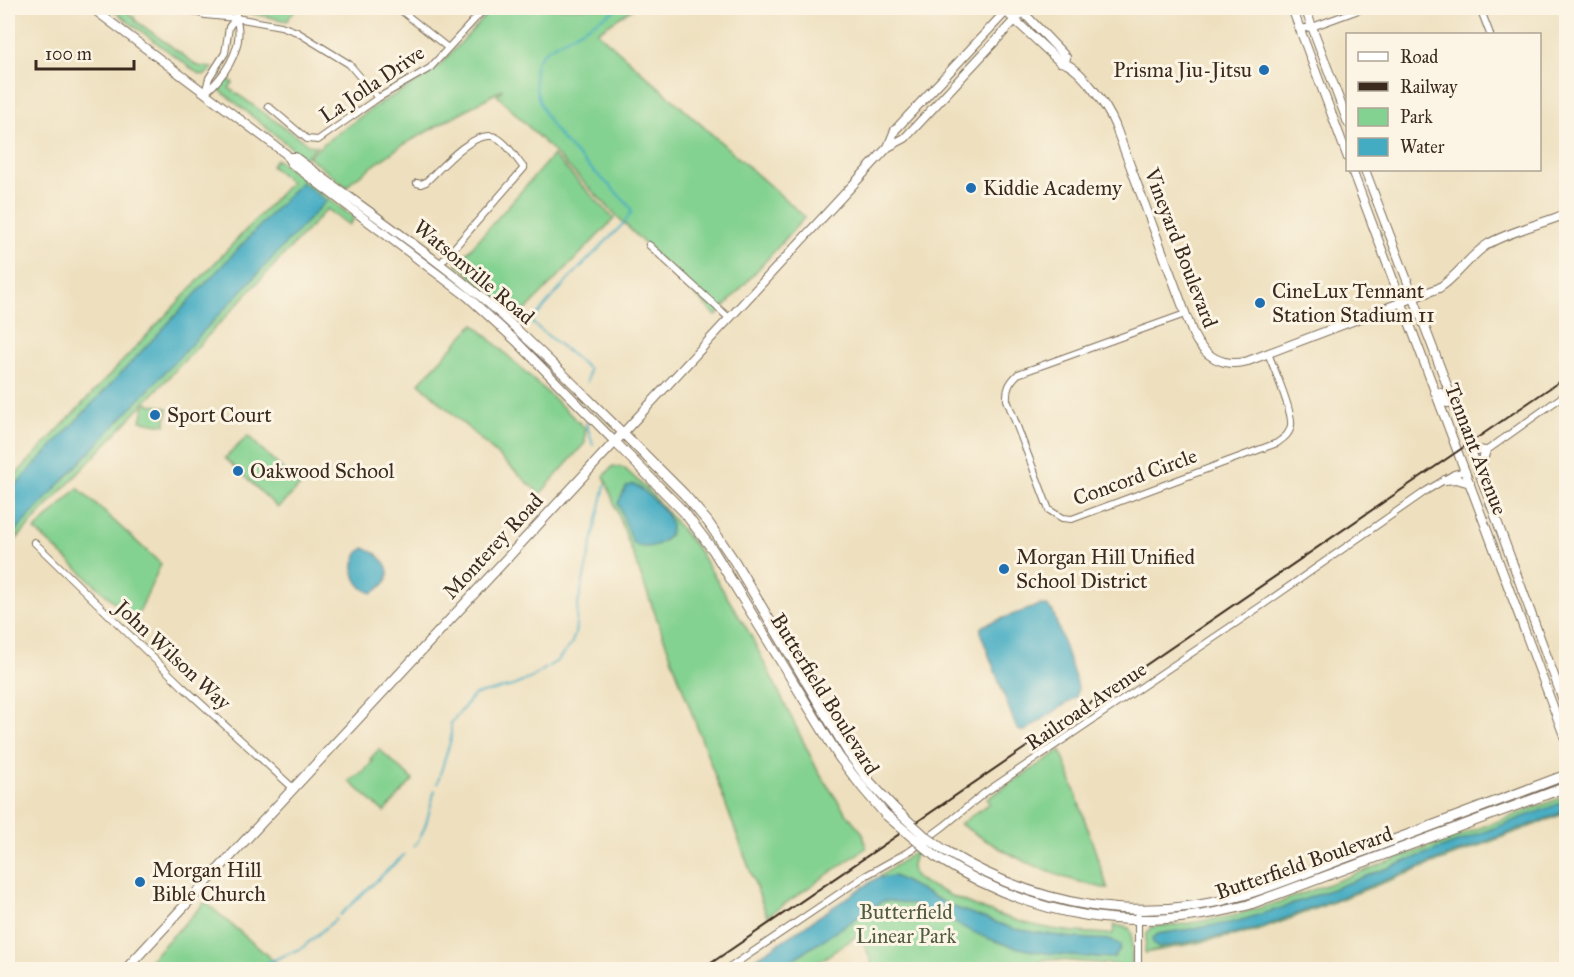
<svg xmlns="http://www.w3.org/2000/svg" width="1574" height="977" viewBox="0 0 1574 977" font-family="'IM FELL Great Primer',serif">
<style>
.green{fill:#84d291;stroke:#607e58;stroke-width:1.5}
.water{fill:#43abc2;stroke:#3f6a70;stroke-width:1.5}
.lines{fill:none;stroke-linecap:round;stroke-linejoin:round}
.stream{stroke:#43abc2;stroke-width:2}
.street-casing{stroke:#7a6a56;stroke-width:8}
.secondary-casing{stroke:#7a6a56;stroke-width:10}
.primary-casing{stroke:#7a6a56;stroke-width:11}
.street{stroke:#fff;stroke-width:6}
.secondary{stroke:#fff;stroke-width:8}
.primary{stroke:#fff;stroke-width:9}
.rail{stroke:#3b2a1e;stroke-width:2}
.primary-bridge-casing{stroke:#7a6a56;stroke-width:11;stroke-linecap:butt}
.primary-bridge{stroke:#fff;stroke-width:9}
.poi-dot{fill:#1f6fb2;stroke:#fcf5e5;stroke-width:2}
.labels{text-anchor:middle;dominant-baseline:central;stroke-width:6;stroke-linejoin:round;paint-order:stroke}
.poi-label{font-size:21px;fill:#3b2a1e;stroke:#fcf5e5;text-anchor:start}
.street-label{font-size:21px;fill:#3b2a1e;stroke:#fcf5e5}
.park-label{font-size:21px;fill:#515c40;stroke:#fcf5e5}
</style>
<rect width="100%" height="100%" fill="#fcf5e5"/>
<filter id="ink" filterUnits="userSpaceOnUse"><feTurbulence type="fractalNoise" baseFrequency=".0167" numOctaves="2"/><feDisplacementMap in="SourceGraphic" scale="12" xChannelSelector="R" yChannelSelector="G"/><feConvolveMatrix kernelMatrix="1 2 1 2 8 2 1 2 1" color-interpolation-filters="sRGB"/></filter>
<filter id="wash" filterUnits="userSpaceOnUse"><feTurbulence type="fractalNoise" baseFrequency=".008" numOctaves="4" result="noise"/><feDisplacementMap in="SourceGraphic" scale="24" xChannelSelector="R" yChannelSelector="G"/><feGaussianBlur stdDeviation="1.35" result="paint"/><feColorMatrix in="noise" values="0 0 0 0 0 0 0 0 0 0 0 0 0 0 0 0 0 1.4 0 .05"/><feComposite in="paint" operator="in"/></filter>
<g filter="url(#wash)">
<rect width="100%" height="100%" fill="#eee0bf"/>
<path class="green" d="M110,8H121L135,18V20L198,66L213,68L205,75L199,74Z
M241,8H296L287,21L245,12Z
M493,8H634L597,32L805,217L716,316L497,95L503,89L401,146L352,181L347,187L308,157L323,144L377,105L426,77L441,64Z
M224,76L233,83L229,88L309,145L317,146L304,158L221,91L219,87Z
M553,155L614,219L519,317L457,264Z
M276,159L354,218L349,225L327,209L8,548V483L291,182L271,166Z
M474,324L585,428V443L540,494L419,383Z
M145,403L168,408L165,425L141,421Z
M248,436L300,486L278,508L225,458Z
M613,466L624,468L650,492L697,548L750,634L819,773L846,813L863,833L866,848L767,916L604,476Z
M78,488L161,564L135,621L35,530Z
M379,749L413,780L384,812L349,781L365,770L373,761L370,759Z
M1061,750L1108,889C1050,877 1009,856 960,824L990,803L987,799Z
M1566,796V813L1258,931L1145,953L1146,935L1152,927L1184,924L1233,916L1283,901Z
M918,850C913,858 909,868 915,876C920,883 932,886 939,890C976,908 1013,922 1053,929C1073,933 1093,933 1113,934L1114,925L1129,928L1132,934V966L1047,959L1019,969H874L860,934L808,969L744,970Z
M205,902L282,968L284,969H141Z"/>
<path class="water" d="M301,182L326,201L8,539V493Z
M633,484C644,489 670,513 671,525C673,543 645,553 633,543L618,503L626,487Z
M364,548C378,552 396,569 384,584C381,587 376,590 373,593C352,588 347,560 364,548Z
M1040,605L1047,606L1053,612L1078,687L1076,697L1025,731H1020L1016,727L981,634V628L987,624Z
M1566,801V811L1257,929L1159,948L1154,945L1152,939L1158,934L1235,922L1284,907Z
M894,876L951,906L1014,929L1073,938L1112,940L1120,945V950L1114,958C1070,957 1028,954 987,938C953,925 919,899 883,901L778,969H740L877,878Z"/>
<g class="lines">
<path class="stream" d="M587,382L589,369L531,322L567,281L623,224L631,213V209C626,201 618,195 612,188C580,157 540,129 535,81C533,66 536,58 548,49L619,8
M586,423L593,445
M437,784L451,739V723L474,695L513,686L531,678L557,661L571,645L575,634L578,604L605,485
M413,847C427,833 429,808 435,790
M376,881L404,855
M340,915L374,883
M250,970L302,948L336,919"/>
</g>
</g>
<g filter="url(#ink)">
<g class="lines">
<defs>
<path id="street" d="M184,8L205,15L236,18L281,26L297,32L349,64L378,98
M398,8L448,48
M1480,8L1490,34
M1300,29L1312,27L1364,8
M205,93C223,78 242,51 238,26C237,20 236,14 235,8
M205,93L209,78L225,53L229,27L236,18
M268,106L307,139L318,140L378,98L430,68L485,8
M417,183L421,184L426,182C440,169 469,134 491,136C504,137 516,159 524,168L440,264
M649,245L729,318
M1185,314L1018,374C1010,382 1006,388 1007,400L1049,510L1062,518L1072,519L1277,443C1284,438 1290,434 1291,425C1293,412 1274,369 1268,353
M1486,451L1566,394
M34,542L182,686L293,788
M1138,916V970
M726,970L865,876L913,849L944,826L983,794L1264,604L1426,491L1454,474L1466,471"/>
<path id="secondary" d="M92,8L286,154L291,163L468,297L516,341L615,442
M1002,8L1060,62C1079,64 1108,108 1115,125L1193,334C1203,356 1223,368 1248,361L1439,288C1458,276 1469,256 1488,244C1508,232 1544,223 1566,214
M1019,8L1066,57L1065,63
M1292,8L1348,158
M1305,8L1348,123
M888,147L895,130L1009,8
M290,157H295C357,204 422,247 481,297C531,340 576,387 623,433L888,147L905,138L1026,8
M1352,170L1566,741
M1365,170L1442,372L1566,708
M1435,392L1441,393L1447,403H1454
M1469,446L1477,450L1486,451L1479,471
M1445,480L1456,479L1470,483"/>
<path id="primary" d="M615,442L684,512L713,550L839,757L862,787L885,814
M944,850C1036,907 1139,925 1244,895C1280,884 1315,869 1350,856C1422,830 1494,802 1566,775
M935,856C1034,919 1135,935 1248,905L1566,787
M125,970L623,433L684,494L708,522L735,562L848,752L869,781L894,808"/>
</defs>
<use href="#street" class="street-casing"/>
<use href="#secondary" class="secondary-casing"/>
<use href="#primary" class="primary-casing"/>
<use href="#street" class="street"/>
<use href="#secondary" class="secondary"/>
<use href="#primary" class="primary"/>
<path class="rail" d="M701,970L1566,377"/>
<defs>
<path id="primary-bridge" d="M894,808L926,837L944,850
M885,814L935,856"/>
</defs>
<use href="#primary-bridge" class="primary-bridge-casing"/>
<use href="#primary-bridge" class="primary-bridge"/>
</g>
</g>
<g class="poi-dot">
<circle cx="1264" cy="70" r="6"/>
<circle cx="971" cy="188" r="6"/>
<circle cx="1260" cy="303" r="6"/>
<circle cx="155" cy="415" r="6"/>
<circle cx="238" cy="471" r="6"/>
<circle cx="1004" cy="569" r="6"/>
<circle cx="140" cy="882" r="6"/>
</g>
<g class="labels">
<g class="poi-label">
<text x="1252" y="70" text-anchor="end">Prisma Jiu-Jitsu</text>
<text x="983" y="188">Kiddie Academy</text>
<text x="1272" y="291">CineLux Tennant<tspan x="1272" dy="24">Station Stadium 11</tspan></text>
<text x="167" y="415">Sport Court</text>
<text x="250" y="471">Oakwood School</text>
<text x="1016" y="557">Morgan Hill Unified<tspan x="1016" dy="24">School District</tspan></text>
<text x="152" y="870">Morgan Hill<tspan x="152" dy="24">Bible Church</tspan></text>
</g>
<g class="street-label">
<text transform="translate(372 84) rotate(-34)">La Jolla Drive</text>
<text transform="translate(1181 248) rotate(69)">Vineyard Boulevard</text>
<text transform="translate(474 272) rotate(40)">Watsonville Road</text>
<text transform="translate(1476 449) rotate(69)">Tennant Avenue</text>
<text transform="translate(1135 477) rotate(-20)">Concord Circle</text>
<text transform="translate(493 546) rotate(-47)">Monterey Road</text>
<text transform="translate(173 655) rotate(43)">John Wilson Way</text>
<text transform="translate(825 694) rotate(58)">Butterfield Boulevard</text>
<text transform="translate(1086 706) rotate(-34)">Railroad Avenue</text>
<text transform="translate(1304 863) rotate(-19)">Butterfield Boulevard</text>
</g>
<g class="park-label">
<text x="906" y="912">Butterfield<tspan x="906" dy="24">Linear Park</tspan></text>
</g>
</g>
<rect width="1574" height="977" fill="none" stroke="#fcf5e5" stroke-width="30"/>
<rect x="1346" y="33" width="195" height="138" fill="#fcf5e5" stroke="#afa495" stroke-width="1.5"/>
<rect x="1358" y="52" width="30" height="9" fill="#ffffff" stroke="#afa495" stroke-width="1.5"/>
<text x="1400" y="63" font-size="18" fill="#3b2a1e">Road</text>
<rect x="1358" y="82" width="30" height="9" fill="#3b2a1e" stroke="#afa495" stroke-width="1.5"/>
<text x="1400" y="93" font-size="18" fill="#3b2a1e">Railway</text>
<rect x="1358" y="108" width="30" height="18" fill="#84d291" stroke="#afa495" stroke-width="1.5"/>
<text x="1400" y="123" font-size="18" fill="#3b2a1e">Park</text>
<rect x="1358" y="138" width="30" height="18" fill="#43abc2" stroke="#afa495" stroke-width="1.5"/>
<text x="1400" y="153" font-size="18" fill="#3b2a1e">Water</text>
<path d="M36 60v9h98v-9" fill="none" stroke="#3b2a1e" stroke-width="3"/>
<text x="45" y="60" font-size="18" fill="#3b2a1e" stroke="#fcf5e5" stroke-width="4.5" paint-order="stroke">100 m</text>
</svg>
